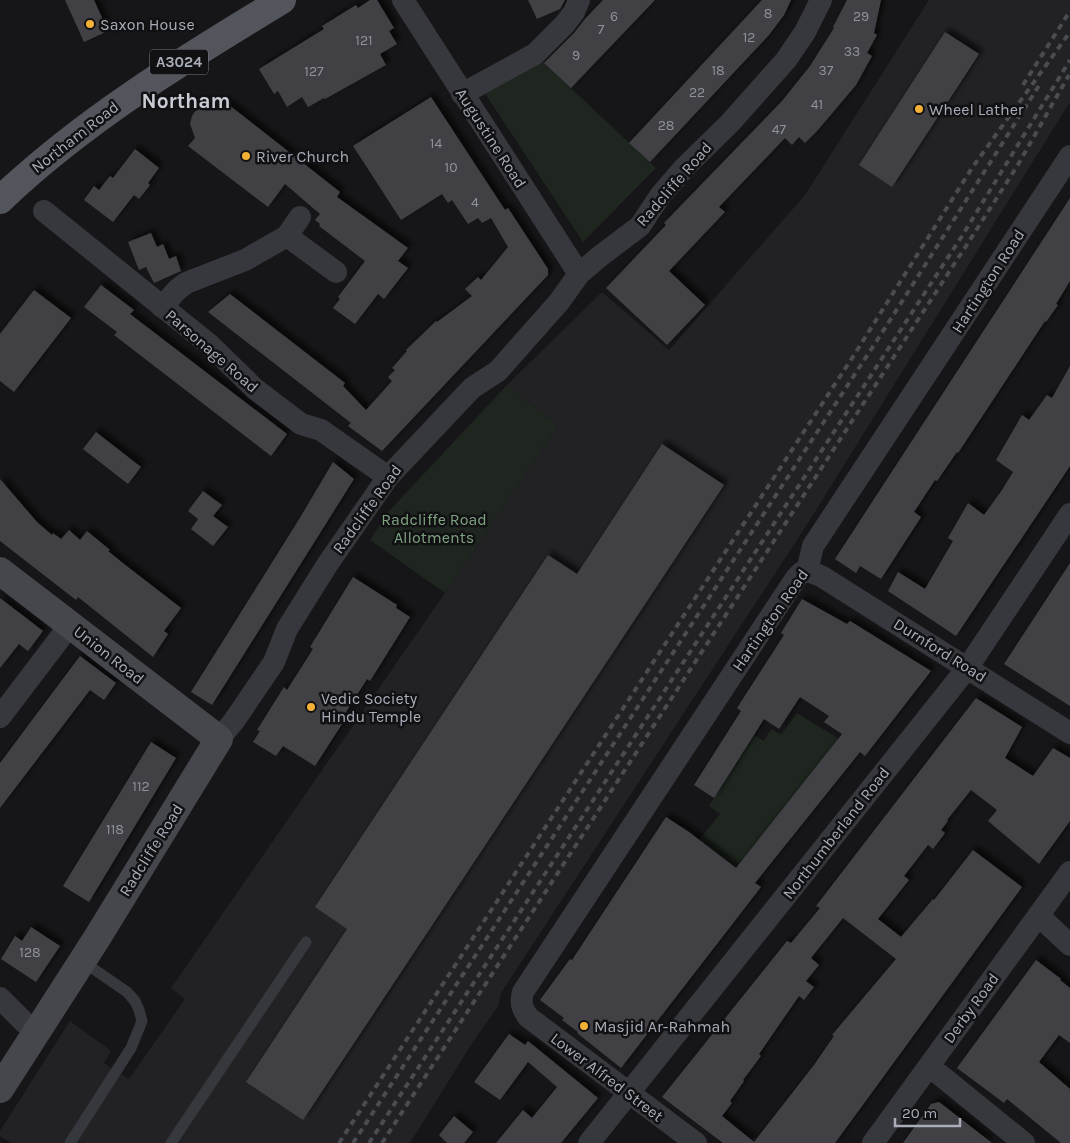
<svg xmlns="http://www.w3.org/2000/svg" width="1070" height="1143" viewBox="0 0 1070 1143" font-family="Karla,sans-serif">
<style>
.built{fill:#222225}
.green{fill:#1e261f}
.building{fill:#404145;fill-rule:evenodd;filter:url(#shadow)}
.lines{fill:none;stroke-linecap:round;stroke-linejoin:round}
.lane{stroke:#37383d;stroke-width:11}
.street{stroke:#37383d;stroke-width:22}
.secondary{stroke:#45474d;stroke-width:28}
.primary{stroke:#53555c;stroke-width:28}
.rail{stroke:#4a4c52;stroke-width:4;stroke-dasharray:6 5;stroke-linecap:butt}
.poi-dot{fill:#f2b134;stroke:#111113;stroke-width:2}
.labels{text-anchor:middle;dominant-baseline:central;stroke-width:5;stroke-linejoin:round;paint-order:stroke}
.number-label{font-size:14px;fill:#8e929b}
.shield{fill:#111113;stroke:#7b7e86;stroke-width:1}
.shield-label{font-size:15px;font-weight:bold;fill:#a8adb8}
.poi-label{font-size:16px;fill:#a8adb8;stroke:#111113;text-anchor:start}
.street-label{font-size:16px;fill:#a8adb8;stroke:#111113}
.park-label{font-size:16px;fill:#7fa381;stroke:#111113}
.district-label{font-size:21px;font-weight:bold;fill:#c9ccd4;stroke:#111113}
</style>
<defs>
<filter id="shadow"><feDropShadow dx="4.5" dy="-4.5" stdDeviation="2.5" flood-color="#0009"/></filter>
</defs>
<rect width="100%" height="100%" fill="#161618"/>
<path class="built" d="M929,0H1070V102L808,523L501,993L498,1006L471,1045L410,1143H11L0,1136V1131L70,1021L111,1051L104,1063L129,1079L185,999L171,988L445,593L558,426L507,385L602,292L669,350L805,195Z"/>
<path class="green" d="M543,62L656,168L583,242L484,92Z
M507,385L558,426L445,593L370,540L388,512Z
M797,713L839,739L736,868L699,840L720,814L709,806L754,735L764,741L771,729L781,735Z"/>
<path class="building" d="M65,0H94L108,31L84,42Z
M370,0H377L394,28L389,31L397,44L380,54L386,65L325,99L324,98L308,107L302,97L287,107L278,91L274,94L259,69L324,29L322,26L356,5L358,8Z
M528,0H565L560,9L537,19Z
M603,0H655L571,88L544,63L574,33L585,19Z
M762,0H791L784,15L769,35L650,162L629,143Z
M847,0H881L874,33L877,35L867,53L872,56L856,85L818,130L805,143L799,137L792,145L785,138L719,207L725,212L669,271L705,305L667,345L606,288L666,225L664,223L782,101L810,66L834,28L833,27Z
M945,32L979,54L892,187L859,165Z
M431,97L505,210L508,208L548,269V275L382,451L348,426L351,423L208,312L230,294L345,383L343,386L366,410L392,381L388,377L395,370L392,368L407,351L406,350L436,321L437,322L472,296L465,289L478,277L481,280L508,247L491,218L482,223L478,218L468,224L452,200L448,203L442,194L401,220L353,146Z
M224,101L340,192L337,197L408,248L398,261L408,268L384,299L378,294L355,324L333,308L340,299L338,297L365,261L319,226L320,224L315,220L320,214L285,184L268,207L188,146L195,138L190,124L192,116L196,110L201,108L217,109Z
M135,149L159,168L148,183L150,185L139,199L134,195L113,222L84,200L94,186L99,190L110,176L113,178Z
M1070,198V281L1056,304L1058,305L1046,322L1045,321L958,453L957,452L937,481L935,480L914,512L921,517L881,579L860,566L856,573L835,559Z
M151,233L157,247L163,244L169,259L176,256L181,271L154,283L146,267L139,270L128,242Z
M101,285L134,310L130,314L287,434L271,456L114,335L117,332L84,307Z
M34,290L71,318L14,392L0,381V334Z
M1070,366V466L956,636L888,591L898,572L925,589L953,541L948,538L968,503L984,515L1002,490L1013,472L996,460L1022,415L1029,420L1047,395L1052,398Z
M96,432L141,467L128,484L83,449Z
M662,444L724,485L303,1120L246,1082L347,929L315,907L548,555L577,574Z
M333,462L354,479L212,705L191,692L298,521Z
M0,479L37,522L52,535L53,533L61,539L69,530L80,540L87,531L110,550L108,551L124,564L181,608L164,631L168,634L153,657L78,597L76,600L0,541Z
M203,491L222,505L213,516L228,527L213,546L191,529L198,519L188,511Z
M1070,563V706L1004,664Z
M353,577L397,605L396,608L410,617L370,681L367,679L339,723L342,724L315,766L283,746L276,756L253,742L260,731L257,730L284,687L287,690L313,649L310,647Z
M0,598L43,631L28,651L19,644L0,668Z
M802,599L847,624L850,621L931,671L865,756L860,752L755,883L761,887L621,1068L577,1033L578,1032L562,1020L564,1018L540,1000L570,959L572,960L666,817L689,832L736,868L842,734L824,722L829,716L800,697L779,729L764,719L714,798L694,785L741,711L737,708L784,635L781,633Z
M80,656L116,683L104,700L90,690L0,808V763Z
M976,698L1022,727L1005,758L1033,776L1053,748L1070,758V821L1039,864L988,821L997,810L971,790L947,820L948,821L941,830L945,833L933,849L928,845L904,876L909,880L878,919L901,937L933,899L934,900L973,850L1022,887L835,1143H723L662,1097L787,941L791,943L820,908L816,906ZM843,918L896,959L832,1035L834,1036L814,1065L754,1142L722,1116L732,1103L730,1101L744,1081L743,1080L761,1056L759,1054L799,996L804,1000L814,987L806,981L819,965L811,958Z
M151,742L176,758L89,902L63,886Z
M31,927L60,946L36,982L1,959L15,936L22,941Z
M1036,960L1061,979L1060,980L1070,988V1043L1059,1035L1039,1062L1070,1089V1143H1061L1007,1099L1004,1103L957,1068Z
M509,1034L525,1045L528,1041L598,1098L561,1143H496L523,1110L532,1118L557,1087L528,1062L500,1100L474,1082Z
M939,1102L992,1143H903L931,1104Z
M454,1116L473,1132L464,1143H447L439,1135Z"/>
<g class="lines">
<path class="lane" d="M70,1143L131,1048L142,1021L139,1010L135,1001L127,992L82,961
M171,1143L306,942"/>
<path class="street" d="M403,0L579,274
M462,94L535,54L565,24L574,12L579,0
M44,211L210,345L255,389L301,424L321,430L388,477
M300,217L287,236L336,272
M162,307L177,290L186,283L245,260L287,236
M807,571L813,546L1070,156
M807,571L821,576L1070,733
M0,717L70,625
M219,739L234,721L274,662L287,629L327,565L388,477L472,388L498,371L559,302L579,274L599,257L640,226L660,196L684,168L730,123L786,60L805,32L821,0
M1039,916L1070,945
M0,998L24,1022L36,1032
M929,1066L1024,1143
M589,1143L968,667L1070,514
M696,1143L528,1017C522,1008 520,1003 523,992L796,578L801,573L807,571
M873,1143L1070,872"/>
<path class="secondary" d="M0,571L219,739L97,938L0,1089"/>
<path class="primary" d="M0,200C84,120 183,60 282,0"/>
<path class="rail" d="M1023,85L1070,11
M339,1143L854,355L972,168L1070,32
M353,1143L887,325L1040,84
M369,1143L962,236L1070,60
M382,1143L966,246L1016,168L1069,75"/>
</g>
<g class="poi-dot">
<circle cx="90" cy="24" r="5"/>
<circle cx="919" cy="109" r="5"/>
<circle cx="246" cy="156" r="5"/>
<circle cx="311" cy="707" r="5"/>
<circle cx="584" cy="1026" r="5"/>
</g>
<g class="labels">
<g class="number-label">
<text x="768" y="13">8</text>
<text x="614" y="16">6</text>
<text x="861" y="16">29</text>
<text x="601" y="29">7</text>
<text x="749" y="37">12</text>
<text x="364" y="40">121</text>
<text x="852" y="51">33</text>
<text x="576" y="55">9</text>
<text x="718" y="70">18</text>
<text x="826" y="70">37</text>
<text x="314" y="71">127</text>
<text x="697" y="92">22</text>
<text x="817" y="104">41</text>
<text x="666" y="125">28</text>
<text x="779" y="129">47</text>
<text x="436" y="143">14</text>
<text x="451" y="167">10</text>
<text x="475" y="202">4</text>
<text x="141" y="786">112</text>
<text x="115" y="829">118</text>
<text x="30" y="952">128</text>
</g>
<rect class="shield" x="150" y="49.5" width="58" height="25" rx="4"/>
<g class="shield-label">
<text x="179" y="62">A3024</text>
</g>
<g class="poi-label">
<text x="100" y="24">Saxon House</text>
<text x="929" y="109">Wheel Lather</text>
<text x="256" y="156">River Church</text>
<text x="321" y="698">Vedic Society<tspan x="321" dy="18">Hindu Temple</tspan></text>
<text x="594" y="1026">Masjid Ar-Rahmah</text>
</g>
<g class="street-label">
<text transform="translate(75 137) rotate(-38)">Northam Road</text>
<text transform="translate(491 138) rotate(57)">Augustine Road</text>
<text transform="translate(674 184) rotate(-49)">Radcliffe Road</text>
<text transform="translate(988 281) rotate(-57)">Hartington Road</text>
<text transform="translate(212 351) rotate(41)">Parsonage Road</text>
<text transform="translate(367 509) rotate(-54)">Radcliffe Road</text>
<text transform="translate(770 620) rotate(-55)">Hartington Road</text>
<text transform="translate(940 650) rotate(32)">Durnford Road</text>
<text transform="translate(109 655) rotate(38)">Union Road</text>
<text transform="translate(836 833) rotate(-52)">Northumberland Road</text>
<text transform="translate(151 850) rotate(-58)">Radcliffe Road</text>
<text transform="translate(971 1008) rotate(-54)">Derby Road</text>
<text transform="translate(607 1077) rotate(37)">Lower Alfred Street</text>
</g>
<g class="park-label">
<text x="434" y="519">Radcliffe Road<tspan x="434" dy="18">Allotments</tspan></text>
</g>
<g class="district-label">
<text x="186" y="101">Northam</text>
</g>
</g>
<path d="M895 1118v8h65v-8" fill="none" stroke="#a8adb8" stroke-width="2.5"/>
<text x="902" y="1118" font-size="15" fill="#a8adb8" stroke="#111113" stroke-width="4" paint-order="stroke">20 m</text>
</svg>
